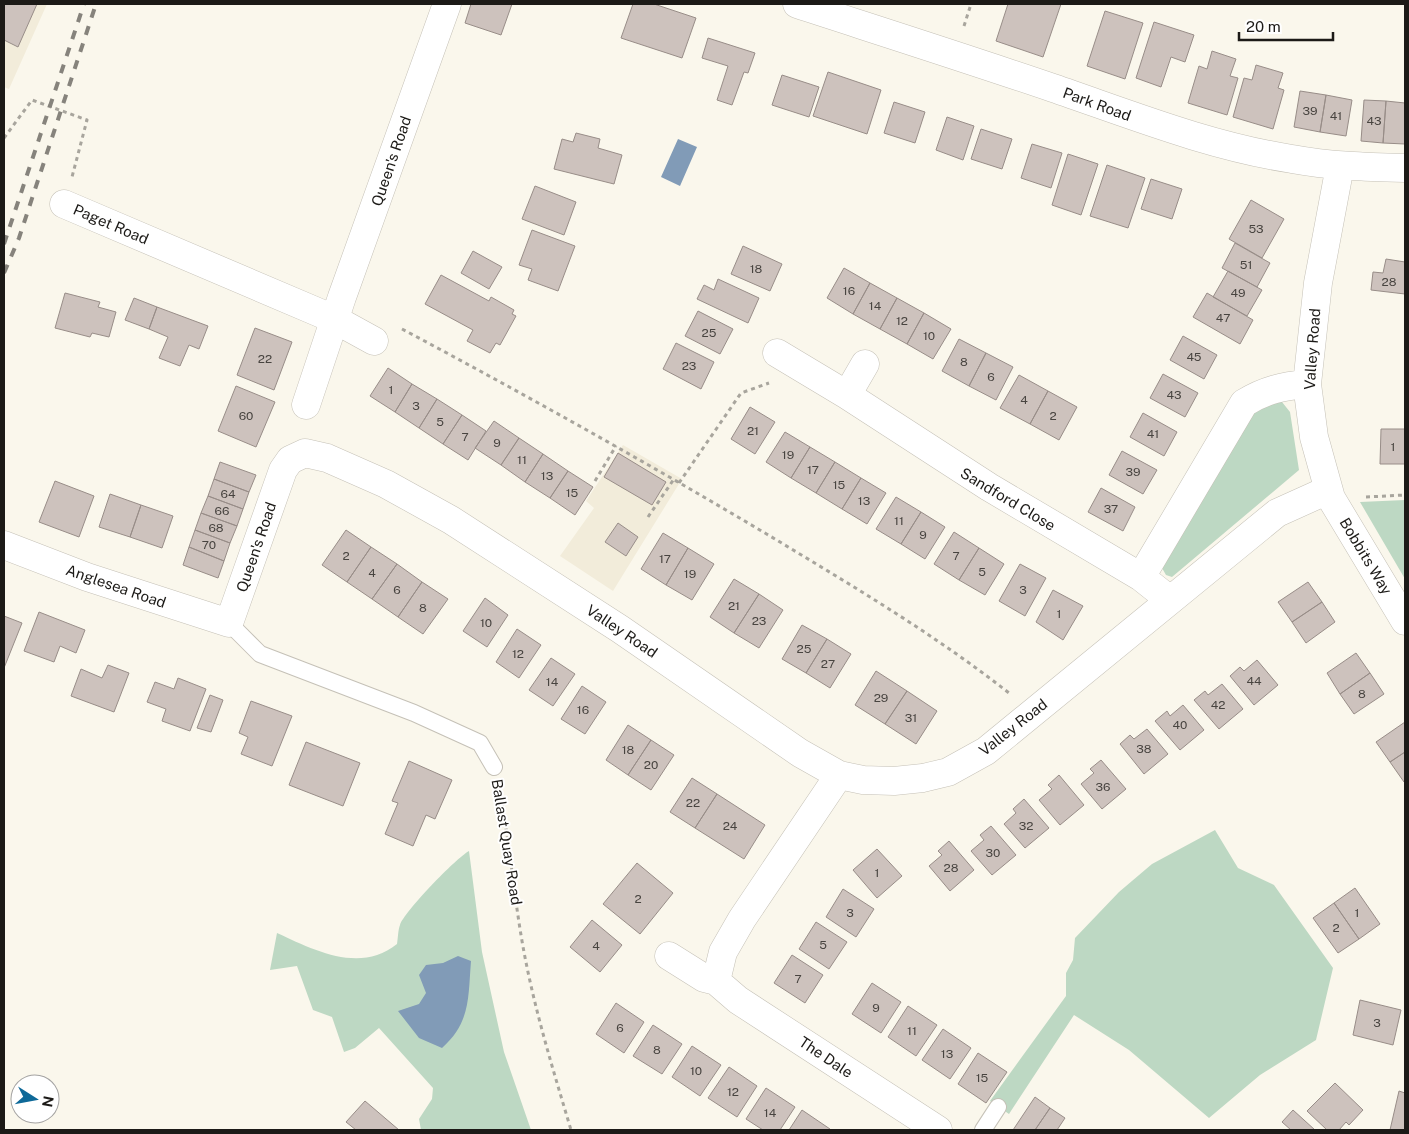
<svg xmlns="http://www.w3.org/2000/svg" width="1409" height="1134" viewBox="0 0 1409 1134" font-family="'Public Sans',sans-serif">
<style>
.built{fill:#f2ecda}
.green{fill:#bdd8c3}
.water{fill:#819bb7}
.building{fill:#cdc2bd;stroke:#988d88}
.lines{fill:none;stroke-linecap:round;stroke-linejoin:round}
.service-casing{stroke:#c5c1b7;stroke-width:18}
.minor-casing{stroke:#c5c1b7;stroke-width:29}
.path{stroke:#a8a59d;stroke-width:3;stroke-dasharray:4 4;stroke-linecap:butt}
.service{stroke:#fff;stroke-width:16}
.minor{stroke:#fff;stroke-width:28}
.rail{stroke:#86837c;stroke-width:4;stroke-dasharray:9 9;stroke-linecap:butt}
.labels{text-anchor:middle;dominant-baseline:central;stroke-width:4;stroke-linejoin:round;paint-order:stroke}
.number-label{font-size:12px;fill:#484440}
.street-label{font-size:15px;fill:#1c1a17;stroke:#fff}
</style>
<rect width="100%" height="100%" fill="#faf7ec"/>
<path class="built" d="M4,4H47L9,89L4,87Z
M623,445L682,479L613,591L560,556L594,508L586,501Z"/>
<path class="green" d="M1272,400L1282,402L1290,412L1299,470L1172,577L1166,575L1162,568L1163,561L1256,408Z
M1405,500V579L1360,502Z
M1215,830L1238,868L1274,885L1333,968L1316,1040L1260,1075L1209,1118L1129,1050L1074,1015L1009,1114L990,1101L1066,996V973L1073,960L1075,938L1119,892L1152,864Z
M469,851L482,952L504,1052L531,1130H421L419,1119L432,1099L433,1088L379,1028L355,1048L344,1052L332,1017L313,1010L297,966L270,970L277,933C314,950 360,974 397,944C398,938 398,930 400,925C404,912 456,858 469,851Z"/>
<path class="water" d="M678,139L697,147L680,186L661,177Z
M458,956L471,961C468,997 471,1022 442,1048L419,1038L398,1011L419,1004L426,993L419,975L426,965L443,963Z"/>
<path class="building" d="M4,4H37L18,47L4,40Z
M471,4H512L501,35L465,23Z
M633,4H654L696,18L682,58L621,38Z
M1008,4H1061L1043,57L996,41Z
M1105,11L1143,23L1125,79L1087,66Z
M1154,22L1194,35L1185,62L1171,57L1161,87L1136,78Z
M708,38L755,53L748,73L744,72L732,105L717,100L728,66L702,58Z
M1212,51L1236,59L1230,76L1238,78L1227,115L1188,103L1199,66L1207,69Z
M1256,65L1283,73L1278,88L1284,90L1273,129L1233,117L1244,78L1252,80Z
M828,72L881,90L867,134L813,116Z
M782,75L819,87L809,117L772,105Z
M1300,91L1326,95L1320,132L1294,127Z
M1326,95L1352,100L1346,136L1320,132Z
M1364,100L1386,101L1383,143L1361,141Z
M1386,101L1405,103V144L1383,143Z
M894,102L925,112L915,143L884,133Z
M947,117L974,126L963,160L936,150Z
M981,129L1012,139L1002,169L971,159Z
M576,133L600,139L598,148L622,155L614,184L554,169L562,139L573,142Z
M1032,144L1062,153L1051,188L1021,178Z
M1068,154L1098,164L1081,215L1052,205Z
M1107,165L1145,178L1128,228L1090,216Z
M1151,179L1182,189L1172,219L1141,209Z
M535,186L576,202L564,235L522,219Z
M1251,200L1284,219L1262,258L1229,239Z
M532,230L575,246L558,291L528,280L532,269L519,265Z
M1235,243L1270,263L1257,287L1222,268Z
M743,246L782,264L770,291L731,274Z
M473,251L502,267L489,289L461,273Z
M1386,259L1405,262V294L1371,290L1373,272L1383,273Z
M844,268L870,283L853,314L827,298Z
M1228,271L1262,290L1247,316L1213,297Z
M441,275L489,301L491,297L514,310L512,314L516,316L500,345L496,343L490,353L467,341L473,330L425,304Z
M718,279L759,298L748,323L697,299L704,285L714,290Z
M870,283L897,298L880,329L853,314Z
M65,293L100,302L98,307L116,312L109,337L92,333L90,337L55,328Z
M1207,293L1253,320L1240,344L1193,317Z
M134,298L157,307L149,329L125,320Z
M897,298L924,313L907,344L880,329Z
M157,307L208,326L199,349L189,345L180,366L159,358L168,337L149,329Z
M698,311L733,329L720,354L685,336Z
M924,313L951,329L933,359L907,344Z
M255,328L292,342L274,390L237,375Z
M1183,336L1217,355L1204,379L1170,360Z
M959,339L986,353L969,386L942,371Z
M676,343L714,362L701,389L663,369Z
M986,353L1013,367L996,400L969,386Z
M388,368L412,384L395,412L370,396Z
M1163,374L1198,393L1185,417L1150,398Z
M1019,375L1048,391L1030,424L1000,408Z
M412,384L437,399L419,428L395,412Z
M236,386L275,402L256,447L218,431Z
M1048,391L1077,407L1059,440L1030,424Z
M437,399L462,415L443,444L419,428Z
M750,407L775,422L755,454L731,439Z
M1143,413L1177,432L1164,456L1130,437Z
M462,415L486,431L468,460L443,444Z
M494,421L519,438L501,465L475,448Z
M1381,429H1405V464H1380Z
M785,432L810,447L791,478L766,462Z
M519,438L543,454L525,482L501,465Z
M810,447L835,462L816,493L791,478Z
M1122,451L1157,470L1143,494L1109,475Z
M618,453L666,482L652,505L604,477Z
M543,454L568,471L550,498L525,482Z
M220,462L256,475L249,492L214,479Z
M835,462L861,478L842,509L816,493Z
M568,471L593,487L575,515L550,498Z
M861,478L886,493L867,524L842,509Z
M214,479L249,492L243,509L208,496Z
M55,481L94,496L79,537L39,522Z
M1101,488L1135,507L1123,531L1088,512Z
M110,494L141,505L130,537L99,527Z
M208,496L243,509L237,526L201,513Z
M896,497L921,512L901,544L876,529Z
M141,505L173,516L162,548L130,537Z
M921,512L945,527L925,559L901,544Z
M201,513L237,526L230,543L195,530Z
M618,523L638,537L626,556L605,542Z
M195,530L230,543L224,561L189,547Z
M346,530L371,547L347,582L322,565Z
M954,532L979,548L959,580L934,564Z
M663,533L688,548L666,585L641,569Z
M189,547L224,561L218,578L183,565Z
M371,547L397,564L372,599L347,582Z
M688,548L714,564L692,600L666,585Z
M979,548L1004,564L985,595L959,580Z
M397,564L422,582L398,617L372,599Z
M1020,564L1046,578L1025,616L999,601Z
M734,579L759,594L734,633L710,617Z
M422,582L448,599L423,634L398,617Z
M1308,582L1322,602L1292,622L1278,602Z
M1053,590L1083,606L1063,640L1036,622Z
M759,594L783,610L759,648L734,633Z
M485,598L508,615L487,647L463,631Z
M1322,602L1335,622L1306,643L1292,622Z
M39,612L85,630L76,653L60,646L54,662L24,651Z
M4,616L22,623L4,668Z
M802,625L827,639L806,673L782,659Z
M517,629L541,645L519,678L496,662Z
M827,639L851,654L830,688L806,673Z
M1356,653L1370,673L1340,694L1327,673Z
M551,658L575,674L553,706L529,690Z
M1257,660L1278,685L1254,705L1230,676L1240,667L1244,671Z
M108,665L129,673L114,712L71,696L81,669L102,678Z
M876,671L907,691L885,724L855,705Z
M1370,673L1384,694L1354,714L1340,694Z
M178,678L206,689L190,731L162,721L166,709L147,702L155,682L174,689Z
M1222,684L1243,709L1219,729L1194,700L1205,691L1208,695Z
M582,686L606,702L585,734L561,719Z
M907,691L937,711L916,744L885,724Z
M210,695L223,700L211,732L197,728Z
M251,701L292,716L272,766L241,754L248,737L239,733Z
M1183,705L1204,730L1180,750L1155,721L1167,711L1170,716Z
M1405,722V752L1390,762L1376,742Z
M628,725L651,740L628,775L606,760Z
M1147,729L1168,754L1144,774L1120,744L1130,735L1134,739Z
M651,740L674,755L651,790L628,775Z
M306,742L360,763L343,806L289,785Z
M1405,752V781L1404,782L1390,762Z
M1101,760L1126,789L1102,809L1081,784L1094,773L1090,769Z
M409,761L452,780L435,819L426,815L413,846L385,834L398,803L392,801Z
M1059,775L1084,805L1060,825L1039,800L1052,789L1048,785Z
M692,778L717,794L695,828L670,812Z
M717,794L765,825L744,859L695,828Z
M1024,799L1049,828L1025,848L1004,824L1016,813L1013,809Z
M991,826L1016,855L992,875L971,851L984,840L980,835Z
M949,841L974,870L950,891L929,866L942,855L938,851Z
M877,849L902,876L877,898L853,870Z
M637,863L673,893L640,934L603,904Z
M1355,888L1380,924L1359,939L1334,903Z
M843,889L874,909L856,937L826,917Z
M1334,903L1359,939L1338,953L1313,918Z
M592,920L622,945L600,972L570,947Z
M816,922L847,942L829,969L799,949Z
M792,955L823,975L805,1003L774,983Z
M872,983L901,1002L881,1033L852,1014Z
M1360,1000L1401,1010L1393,1045L1353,1035Z
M616,1003L644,1022L624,1053L596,1034Z
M908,1006L937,1025L916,1056L888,1037Z
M653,1025L682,1044L662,1074L633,1056Z
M943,1029L971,1048L950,1079L922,1060Z
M692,1046L721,1065L700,1096L672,1077Z
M978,1053L1007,1072L986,1103L958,1084Z
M729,1067L757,1086L737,1117L708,1098Z
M1335,1083L1363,1110L1349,1125L1346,1122L1339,1130H1327L1307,1111Z
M766,1088L795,1107L780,1130H763L746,1119Z
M1399,1091L1405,1093V1130H1390Z
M1035,1097L1050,1108L1035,1130H1013Z
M365,1101L399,1130H356L346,1122Z
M1050,1108L1065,1118L1057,1130H1035Z
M802,1110L830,1129V1130H789Z
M1293,1110L1315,1130H1291L1282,1122Z"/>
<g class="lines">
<defs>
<path id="service" d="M229,623L260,654L414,713L480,743L494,767
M983,1130L998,1107"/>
<path id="minor" d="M797,4C883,32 968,59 1053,88C1132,115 1209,146 1292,159C1330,166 1367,167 1405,168
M1340,166L1318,283L1307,384L1314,437L1331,498L1405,621
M64,204L334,319L374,341
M777,353L847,395L989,487L1141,577L1170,600
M847,395L865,364
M306,405L342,297L447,4
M4,545L87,577L229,623L283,470L290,460L305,453L327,458L386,484L451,520L620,629L800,753L839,775L863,780L894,781L923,778L948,772L986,751L1277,513L1328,490
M1141,577L1244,403C1265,390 1283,386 1307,384
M839,775L742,919L723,952L716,981L738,1000L938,1130
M669,956L704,978L716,981"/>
</defs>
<use href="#service" class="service-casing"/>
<use href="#minor" class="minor-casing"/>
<path class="path" d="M964,26L971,4
M4,138L32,100L87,120L72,177
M402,329C526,395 649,464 770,536C851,585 934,634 1009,693
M595,481L616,446
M679,483L741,393L769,383
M1366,497L1405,495
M648,517L674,479
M499,789C509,838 513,887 521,935C532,1002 552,1066 571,1130"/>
<use href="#service" class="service"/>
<use href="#minor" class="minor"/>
<path class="rail" d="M4,244L84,4
M4,273L19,238L96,4"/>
</g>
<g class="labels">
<g class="number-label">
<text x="1310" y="111">39</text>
<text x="1336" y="116">41</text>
<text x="1374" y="121">43</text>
<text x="1256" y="229">53</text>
<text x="1246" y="265">51</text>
<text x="756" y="269">18</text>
<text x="1389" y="282">28</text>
<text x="849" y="291">16</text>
<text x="1238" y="293">49</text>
<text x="875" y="306">14</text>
<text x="1223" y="318">47</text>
<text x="902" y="321">12</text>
<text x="709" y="333">25</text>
<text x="929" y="336">10</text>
<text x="1194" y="357">45</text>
<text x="265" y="359">22</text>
<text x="964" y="362">8</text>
<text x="689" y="366">23</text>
<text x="991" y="377">6</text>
<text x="391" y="390">1</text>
<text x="1174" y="395">43</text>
<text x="1024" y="400">4</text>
<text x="416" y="406">3</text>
<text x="246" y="416">60</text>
<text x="1053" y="416">2</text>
<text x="440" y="422">5</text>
<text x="753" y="431">21</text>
<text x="1153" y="434">41</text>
<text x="465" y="437">7</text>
<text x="497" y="443">9</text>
<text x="1393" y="447">1</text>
<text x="788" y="455">19</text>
<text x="522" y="460">11</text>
<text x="813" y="470">17</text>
<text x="1133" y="472">39</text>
<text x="547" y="476">13</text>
<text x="839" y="485">15</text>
<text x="572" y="493">15</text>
<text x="228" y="494">64</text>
<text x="864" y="501">13</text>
<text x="1111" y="509">37</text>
<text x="222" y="511">66</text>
<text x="899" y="521">11</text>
<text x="216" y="528">68</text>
<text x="923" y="535">9</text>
<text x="209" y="545">70</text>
<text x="346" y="556">2</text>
<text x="956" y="556">7</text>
<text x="665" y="559">17</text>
<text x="982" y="572">5</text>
<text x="372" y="573">4</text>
<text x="690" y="574">19</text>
<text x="397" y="590">6</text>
<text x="1023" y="590">3</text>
<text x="734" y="606">21</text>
<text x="423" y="608">8</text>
<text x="1059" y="614">1</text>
<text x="759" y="621">23</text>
<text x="486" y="623">10</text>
<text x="804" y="649">25</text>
<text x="518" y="654">12</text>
<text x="828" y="664">27</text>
<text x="1254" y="681">44</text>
<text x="552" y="682">14</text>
<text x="1362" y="694">8</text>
<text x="881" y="698">29</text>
<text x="1218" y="705">42</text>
<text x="583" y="710">16</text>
<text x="911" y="718">31</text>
<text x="1180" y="725">40</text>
<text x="1144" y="749">38</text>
<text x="628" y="750">18</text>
<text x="651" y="765">20</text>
<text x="1103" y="787">36</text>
<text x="693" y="803">22</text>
<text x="730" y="826">24</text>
<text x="1026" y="826">32</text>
<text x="993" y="853">30</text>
<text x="951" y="868">28</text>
<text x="877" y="873">1</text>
<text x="638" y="899">2</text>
<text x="850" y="913">3</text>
<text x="1357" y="913">1</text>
<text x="1336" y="928">2</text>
<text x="823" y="945">5</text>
<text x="596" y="946">4</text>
<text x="798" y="979">7</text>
<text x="876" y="1008">9</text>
<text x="1377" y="1023">3</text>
<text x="620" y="1028">6</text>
<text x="912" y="1031">11</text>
<text x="657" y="1050">8</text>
<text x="947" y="1054">13</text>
<text x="696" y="1071">10</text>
<text x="982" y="1078">15</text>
<text x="733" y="1092">12</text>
<text x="770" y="1113">14</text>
</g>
<g class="street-label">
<text transform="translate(1097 104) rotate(20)">Park Road</text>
<text transform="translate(391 161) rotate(-71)">Queen's Road</text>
<text transform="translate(111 224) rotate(23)">Paget Road</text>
<text transform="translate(1312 349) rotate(-86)">Valley Road</text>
<text transform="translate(1008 499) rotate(31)">Sandford Close</text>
<text transform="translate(256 547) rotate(-71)">Queen's Road</text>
<text transform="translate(1366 556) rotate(59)">Bobbits Way</text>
<text transform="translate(116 586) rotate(19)">Anglesea Road</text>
<text transform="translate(622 631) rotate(34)">Valley Road</text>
<text transform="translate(1013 727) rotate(-38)">Valley Road</text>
<text transform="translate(507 842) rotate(81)">Ballast Quay Road</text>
<text transform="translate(826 1057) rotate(34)">The Dale</text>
</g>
</g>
<rect width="1409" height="1134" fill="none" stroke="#1c1a17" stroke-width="10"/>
<g transform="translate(35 1099) rotate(101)"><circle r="24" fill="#ffffff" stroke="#a4a3a2"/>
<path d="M0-4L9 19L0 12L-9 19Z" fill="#0e6998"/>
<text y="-8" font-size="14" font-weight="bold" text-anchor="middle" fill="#1c1a17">N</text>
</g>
<path d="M1239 32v8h94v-8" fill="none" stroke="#1c1a17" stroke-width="2.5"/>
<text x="1246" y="32" font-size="15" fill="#1c1a17" stroke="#ffffff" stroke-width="4" paint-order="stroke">20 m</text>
</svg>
